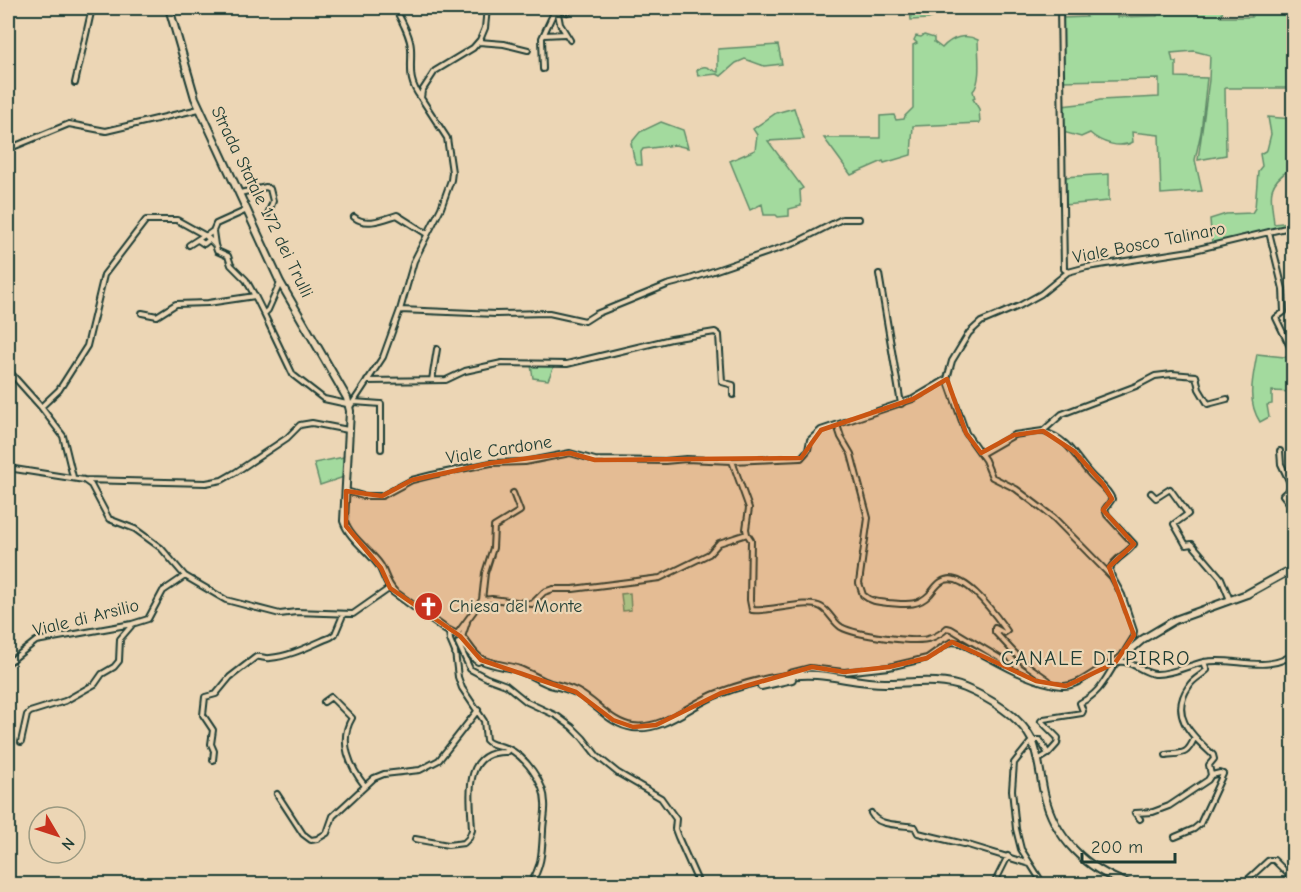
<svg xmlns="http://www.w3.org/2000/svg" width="1301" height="892" viewBox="0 0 1301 892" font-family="'Comic Neue',sans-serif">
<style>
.green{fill:#a3da9e;stroke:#618c69;stroke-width:1.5;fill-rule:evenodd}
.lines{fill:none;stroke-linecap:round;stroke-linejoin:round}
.minor-casing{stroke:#1f3d34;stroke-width:8}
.major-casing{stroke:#1f3d34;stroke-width:10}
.minor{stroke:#ecd6b5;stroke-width:4}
.major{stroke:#ecd6b5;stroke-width:6}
.marked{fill:#ca5512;fill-opacity:0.2;stroke:#ca5512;stroke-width:4.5;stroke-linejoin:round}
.labels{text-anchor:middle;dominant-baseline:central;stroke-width:4.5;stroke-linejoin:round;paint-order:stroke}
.street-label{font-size:18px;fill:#1f3d34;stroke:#ecd6b5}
.poi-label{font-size:18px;fill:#1f3d34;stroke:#ecd6b5;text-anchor:start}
.quarter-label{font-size:21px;letter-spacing:1.5px;fill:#1f3d34;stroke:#ecd6b5}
</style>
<rect width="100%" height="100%" fill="#ecd6b5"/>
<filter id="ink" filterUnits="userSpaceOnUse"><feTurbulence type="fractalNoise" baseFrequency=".0167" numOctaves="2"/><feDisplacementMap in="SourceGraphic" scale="12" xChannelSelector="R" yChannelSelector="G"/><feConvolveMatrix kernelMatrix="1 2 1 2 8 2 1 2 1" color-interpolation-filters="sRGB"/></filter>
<g filter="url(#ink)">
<path class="green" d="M910,8H960L928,19L911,20Z
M1082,8H1133L1117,11V17L1157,16L1158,8H1226L1223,9L1221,17H1252L1250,8H1293V47L1292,53L1287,57V88H1225L1226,155L1198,160L1209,80L1210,55L1194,51L1171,53L1173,62H1176V77L1207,78L1201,132L1195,160L1202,191L1161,194L1159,135L1132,132L1133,142C1120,149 1101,143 1090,133L1081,137L1063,132L1062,106L1088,103L1100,100L1159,97V79L1062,81L1061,18L1087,17L1082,11Z
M924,35L934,38V42L942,48C952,37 965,33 978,40C978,53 982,82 973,91L975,98L973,99L979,109L980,123L913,126L911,155L884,163L883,161L851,175L824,138H880V116L894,115L896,120L904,119L905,116L913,108V45L917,43L914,40L916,36L921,37Z
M778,45L782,64L764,66L745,59L736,63L721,76L717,74L698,76L697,70C706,62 711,71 718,72V49Z
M794,108L804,139L768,141L803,188L800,190L801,206L789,209V216L778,217L776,215H764L762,204L750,210L730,161L755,150L757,135L753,129L776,113Z
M1268,117L1293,119V225L1212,244L1210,219L1226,214L1252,213L1255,208L1258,171L1262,166L1260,154L1267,150L1271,134ZM1289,170L1290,222L1274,224C1272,199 1264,186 1289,170Z
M661,122L683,130L688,148L675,145L643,149L641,152L642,165H637L634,159L631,143L640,132Z
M1109,174V201L1064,205V177Z
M1257,354L1294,358L1293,392L1272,391V404L1267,405L1269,417L1260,422C1246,400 1253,378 1257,354Z
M555,364L548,380L533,378L531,365Z
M344,457V477L320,485L314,463Z
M630,593L631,610L623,611L621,594Z"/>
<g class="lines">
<defs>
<path id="minor" d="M395,8C401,20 410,34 411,48C412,68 407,80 421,98
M557,8L560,24L570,40
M559,8L567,12
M1060,8L1064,269L1068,272
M544,35L565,34
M479,42L504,44L528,50
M543,69L542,38L556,8
M75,83L92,8
M8,149L69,124L106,131L199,109
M240,193L266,187L270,189L273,201L268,214
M354,217C366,227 384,219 397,215L427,234
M1269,232L1283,289L1284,312L1276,318L1294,355
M206,236L215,245L213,231
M198,240L204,244L209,240
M189,245L203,236
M215,245L217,251L228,256L231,265L246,280L255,296
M879,274L901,404
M280,283L268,310L264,314L293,375L324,399L347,404
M400,310L496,314L549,313L585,321L596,314L667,285L690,279L795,243L842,219H859
M142,313L157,316L176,304L208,303L255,296L264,314
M8,370L41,407
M947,379L952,361L969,333L981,322L1019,306L1041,294L1068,272L1087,267L1190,251L1294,226
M947,379L966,433L985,460L992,477L1016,489L1054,518L1112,577L1122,595L1134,631L1133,638L1123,654
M432,380L437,349
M367,381L446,380L465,371L502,363L567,364L671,339L715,332L719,335L722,382L733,385V395
M354,402L381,404V449
M350,407L383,357L400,310L414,261L441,208L451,180L452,172L447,138L421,98L422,91L435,71L473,48L480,40L485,28L487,8
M837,425L841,437L851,454L868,518L859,583L863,595C871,602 879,602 889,603C904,604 917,607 929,595C933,591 936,585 941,582C963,567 996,616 1007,631L1004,633L995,628V632L1024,663L1048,680L1051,684
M1044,432C1070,439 1076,460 1093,477C1101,485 1108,489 1112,499L1105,509L1107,515L1134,544C1128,554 1115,557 1110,569L1112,577
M1280,451L1281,464L1292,487L1283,495L1294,509
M981,454L1014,435L1043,431L1062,414L1136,386L1155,376L1172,374L1196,376L1199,389L1208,404L1227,399
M732,461L749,508L746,529L747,534L751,540L750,600L752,610C772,612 806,599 821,607C829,611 833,622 841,627C855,635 916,644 931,638C937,636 942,633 947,628L951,629L1006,662L1009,667
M8,468L84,480L206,483L222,480L236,472L287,438L300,425L312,423L348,430
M73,477L63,436L41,407L59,390L87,346L104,275L146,220H177L206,236L213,231L216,224L247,210
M84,480L91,485L109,519L135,529L161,548L185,576L226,600L280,614L296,612L353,614L390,588
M346,491L363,496H382L412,480L432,475L491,463L525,462L570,453L595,460L665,461L686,459L732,461L801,458L808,450L810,440L821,430L913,399L947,379
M1151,493L1156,498L1170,489L1188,514L1174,524L1186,545L1192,544L1221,578L1230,600
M482,600L485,573L493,548L494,527L520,511L513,493
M457,634L482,600L492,599L532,604L544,592L553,589H573L660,578L709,554L719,543L747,534
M462,637L467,622
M1286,659L1290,660L1294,666
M481,660L478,662L475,660L461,643H458L470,669L487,678L506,685L527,702L557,716L572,727L583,738L597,756L618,773L661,798L676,819L675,829L678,837L699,884
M8,663L36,641L132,624L148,619L163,591L185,576
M790,673L810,668L844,672L889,667L927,658L945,645L952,642L960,643C993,658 1025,682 1062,686C1082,688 1103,658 1125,662C1136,664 1144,673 1155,674C1171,675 1189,665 1204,662C1233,656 1269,675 1294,653
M324,702L331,697L352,718C338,741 350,767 365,786
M1035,740H1040L1048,754L1038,760
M21,742L27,715L30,712L65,701L95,684L102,674L114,667L119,661L120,639L132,625
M1030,743L1014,763L1012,790L1016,829L1021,849L1043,884
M507,748C525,756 545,783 545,803C546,813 543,822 543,831C542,851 542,867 530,884
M1048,754L1057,744L1058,738L1041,721L1044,719L1082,713L1083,711L1080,703C1100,693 1104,681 1115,664
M1166,755C1183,753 1187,755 1194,739
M213,760L214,751L211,744L213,730L203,715L205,697L216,694L230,677L256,657C262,656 264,659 270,658C292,656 311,645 331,637L335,634L343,615
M277,794L303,834L311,840L317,839L327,833L333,816L374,778L384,774L420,770L439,760L478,710
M871,813C878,827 901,824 915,827L918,833L968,845L1030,864
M1140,819L1135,813L1153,812L1169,806L1208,780L1211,775L1209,765L1214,759L1213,755C1193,736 1168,716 1189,686C1193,679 1201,676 1207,670L1204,662
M1175,837L1194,829L1200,824L1223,774L1220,773L1212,775
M415,839L448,845L464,843L469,838L472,830C471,800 461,751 506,752L508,750C502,744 492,747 486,740L484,721L462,688L458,677L455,652L450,640L449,632
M994,884L1008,856
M1243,884L1269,860H1274L1288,874L1294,872"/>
<path id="major" d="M169,8L195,98L280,282L347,398L350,411L344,521C350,539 370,551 380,566C385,575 386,584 394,592C411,604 428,617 445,629C450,632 456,634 461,637C469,644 472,655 482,660C493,665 506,666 517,669C529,673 539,680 550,684C559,686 568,688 576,692C596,702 610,724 633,727C665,731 691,703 720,693C750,682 785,673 817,675C840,677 862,683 885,683C911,683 941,678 965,688C989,698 1020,716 1032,740C1039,757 1040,775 1044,793C1054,838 1086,869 1129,884
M1115,663L1143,639L1175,620L1247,594L1294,568
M761,686L792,679"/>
</defs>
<use href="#minor" class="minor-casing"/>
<use href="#major" class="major-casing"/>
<use href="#minor" class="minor"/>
<use href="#major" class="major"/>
</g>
</g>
<path class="marked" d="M947,379L966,433L981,453L1014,435L1043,431L1075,452L1103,484L1112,499L1103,510L1134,544L1109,567L1134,635L1115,663L1066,686L1036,681L952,642L927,658L889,667L844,672L812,667L721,693L656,725L633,727L613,720L576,692L481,660L460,636L390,588L381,568L346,526V491L382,496L412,480L491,463L570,453L595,460L801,458L821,430L913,399Z"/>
<defs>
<symbol id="church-disc" viewBox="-11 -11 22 22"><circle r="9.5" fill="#c8321e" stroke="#ecd6b5"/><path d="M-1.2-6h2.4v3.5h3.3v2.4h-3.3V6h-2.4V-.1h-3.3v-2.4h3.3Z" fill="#fff"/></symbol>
</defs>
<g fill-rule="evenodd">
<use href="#church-disc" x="412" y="590" width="33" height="33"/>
</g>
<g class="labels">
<g class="street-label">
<text transform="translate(262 202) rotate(64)">Strada Statale 172 dei Trulli</text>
<text transform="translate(1149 243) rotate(-11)">Viale Bosco Talinaro</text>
<text transform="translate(499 450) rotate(-9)">Viale Cardone</text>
<text transform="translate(86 618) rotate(-14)">Viale di Arsilio</text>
</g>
<g class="poi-label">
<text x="449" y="606">Chiesa del Monte</text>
</g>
<g class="quarter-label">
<text x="1096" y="658">CANALE DI PIRRO</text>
</g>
</g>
<rect width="1301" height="892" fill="none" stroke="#ecd6b5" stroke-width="30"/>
<rect x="15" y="15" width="1271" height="862" fill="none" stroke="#1f3d34" stroke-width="2" filter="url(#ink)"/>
<g transform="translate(57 835) rotate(129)"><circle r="28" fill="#ecd6b5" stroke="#9a9981" stroke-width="1.5"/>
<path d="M0-4.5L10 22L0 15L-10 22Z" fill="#c8321e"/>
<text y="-9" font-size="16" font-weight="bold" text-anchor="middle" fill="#1f3d34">N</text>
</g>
<path d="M1082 853v9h93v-9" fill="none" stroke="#1f3d34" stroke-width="3"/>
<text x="1091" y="853" font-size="18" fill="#1f3d34" stroke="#ecd6b5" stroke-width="4.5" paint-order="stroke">200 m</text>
</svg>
